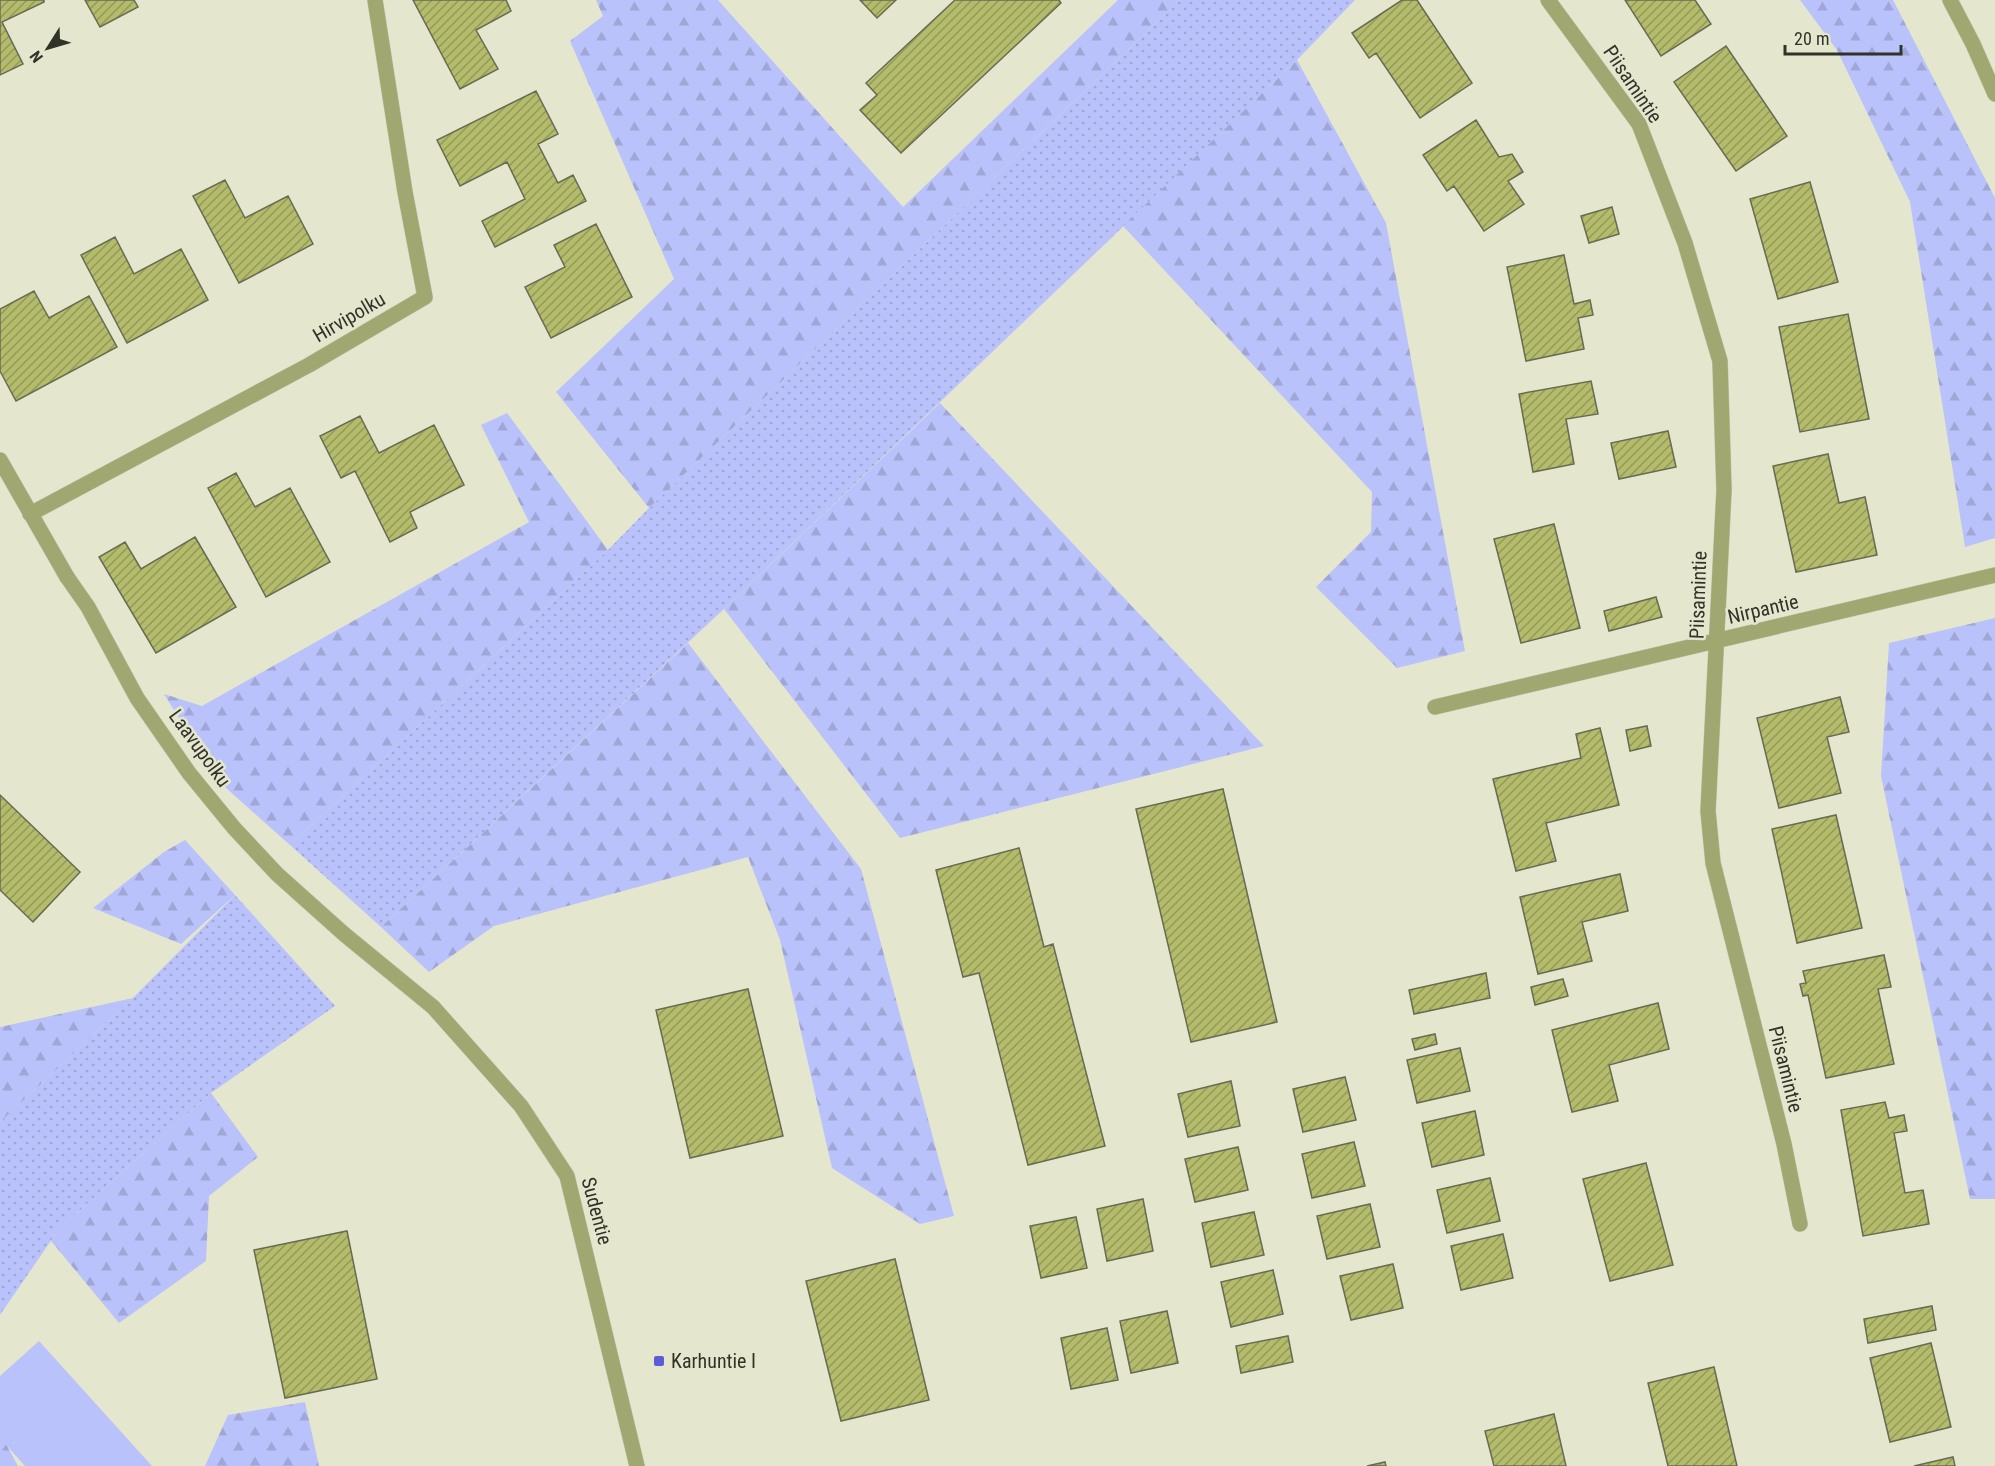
<svg xmlns="http://www.w3.org/2000/svg" width="1995" height="1466" viewBox="0 0 1995 1466" font-family="'Roboto Condensed',sans-serif">
<style>
.grass{fill:url(#grass-dots)}
.forest{fill:url(#forest-firs)}
.park{fill:#b9c2fa}
.building{fill:url(#building-hatch);stroke:#686b54;stroke-width:1.5}
.lines{fill:none;stroke-linecap:round;stroke-linejoin:round}
.service-casing{stroke:#c0c3ac;stroke-width:16}
.minor-casing{stroke:#c0c3ac;stroke-width:16}
.tertiary-casing{stroke:#c0c3ac;stroke-width:16}
.service{stroke:#a1a770;stroke-width:15}
.minor{stroke:#a1a770;stroke-width:15}
.tertiary{stroke:#a1a770;stroke-width:15}
.poi-dot{fill:#5a5dd5;stroke:#e4e7cd;stroke-width:2}
.labels{text-anchor:middle;dominant-baseline:central;stroke-width:5;stroke-linejoin:round;paint-order:stroke}
.street-label{font-size:20px;fill:#313329;stroke:#e4e7cd}
.poi-label{font-size:20px;fill:#313329;stroke:#e4e7cd;text-anchor:start}
</style>
<defs>
<pattern id="grass-dots" width="8" height="8" patternUnits="userSpaceOnUse" patternTransform="scale(1.5)"><rect width="8" height="8" fill="#b9c2fa"/><path d="M2 2h.1M6 6h.1" fill="none" stroke="#a0a7d6" stroke-width="1.8" stroke-linecap="round"/></pattern>
<pattern id="forest-firs" width="22" height="20" patternUnits="userSpaceOnUse" patternTransform="scale(1.5)"><rect width="22" height="20" fill="#b9c2fa"/><path d="M5 1l3.5 6h-7zM16 11l3.5 6h-7z" fill="#a0a7d6"/></pattern>
<pattern id="building-hatch" width="6" height="6" patternUnits="userSpaceOnUse" patternTransform="scale(1.5)"><rect width="6" height="6" fill="#b4bb6a"/><path d="M-1 1l2-2M0 6l6-6M5 7l2-2" fill="none" stroke="#939957"/></pattern>
</defs>
<rect width="100%" height="100%" fill="#e4e7cd"/>
<path class="grass" d="M1180,0H1355L1297,60L724,609L381,927L290,845L608,550L649,508Z
M235,895L335,1006L211,1093L59,1229L0,1315V1122L133,998Z"/>
<path class="forest" d="M596,0H718L903,207L1118,0H1180L649,508L556,392L674,279L570,41L603,16Z
M1800,0H1893L1995,198V538L1965,547L1910,202L1837,50Z
M1297,60L1386,223L1465,651L1397,668L1316,587L1371,532L1372,492L1123,226Z
M940,403L1264,746L900,838L724,609Z
M507,413L608,550L290,845L217,780L164,694L202,706L529,522L481,425Z
M1995,618V1199H1970L1881,776L1889,643Z
M688,643L861,869L954,1216L920,1224L832,1168L780,940L748,857L494,926L429,972L381,927Z
M185,840L235,895L181,944L93,908L164,852Z
M133,998L0,1122V1027Z
M211,1093L258,1157L209,1196L206,1261L119,1323L51,1241L59,1229Z
M305,1402L319,1466H205L228,1415Z
M0,1433L18,1466H0Z"/>
<path class="park" d="M39,1341L152,1466H25L0,1438V1376Z"/>
<path class="building" d="M0,0H44V2L2,22L23,64L0,75Z
M85,0H134L138,7L100,27Z
M413,0H506L511,11L476,30L498,69L460,89Z
M860,0H896L877,18Z
M955,0H1059L1061,3L901,153L860,110L877,95L866,83Z
M1402,0H1417L1472,83L1420,118L1376,53L1369,58L1352,33Z
M1625,0H1695L1711,24L1661,56Z
M1726,46L1787,136L1736,171L1674,82Z
M536,91L558,134L538,144L558,183L573,175L586,201L495,247L482,221L525,199L507,162L460,186L437,140Z
M1476,120L1499,157L1512,154L1523,172L1508,181L1524,204L1484,231L1454,186L1447,191L1423,155Z
M225,180L245,218L288,196L313,244L239,283L193,196Z
M1810,182L1838,282L1778,299L1750,199Z
M1612,207L1619,234L1589,243L1581,216Z
M596,224L632,297L551,338L525,287L565,267L554,245Z
M115,237L134,274L181,249L208,300L127,343L81,255Z
M1564,255L1574,304L1590,300L1593,315L1578,318L1584,349L1526,361L1507,267Z
M34,291L49,318L89,296L117,347L16,401L0,371V309Z
M1848,314L1869,419L1800,432L1779,327Z
M1591,381L1598,414L1566,419L1574,464L1533,472L1519,394Z
M360,416L379,453L434,425L464,485L410,512L417,528L390,542L355,471L341,478L320,436Z
M1668,431L1676,467L1619,479L1611,443Z
M1828,454L1839,503L1865,497L1877,555L1796,572L1773,466Z
M236,473L255,507L290,488L330,562L266,597L208,488Z
M1554,524L1580,628L1521,643L1494,539Z
M195,537L236,607L156,653L99,557L125,542L141,569Z
M1656,597L1662,617L1609,631L1604,611Z
M1840,697L1849,732L1827,737L1841,793L1779,808L1757,718Z
M1647,726L1651,746L1630,751L1626,730Z
M1600,728L1619,805L1546,823L1556,861L1516,871L1493,779L1581,758L1576,734Z
M1223,789L1277,1022L1191,1042L1136,809Z
M0,795L80,872L33,922L0,890Z
M1836,815L1862,928L1797,943L1772,829Z
M1019,848L1044,947L1053,944L1105,1146L1028,1165L979,973L963,977L936,870Z
M1620,874L1628,911L1582,922L1592,961L1538,974L1520,897Z
M1884,955L1891,987L1878,989L1894,1064L1826,1078L1808,995L1803,996L1800,984L1806,983L1803,971Z
M1486,973L1490,998L1414,1014L1409,990Z
M1563,979L1568,996L1535,1005L1531,987Z
M748,989L783,1136L690,1158L656,1010Z
M1658,1003L1669,1049L1609,1065L1618,1101L1572,1112L1552,1030Z
M1435,1034L1437,1044L1415,1050L1412,1039Z
M1460,1048L1470,1091L1417,1103L1407,1060Z
M1345,1077L1356,1120L1303,1132L1293,1089Z
M1231,1081L1240,1126L1188,1137L1178,1094Z
M1885,1102L1889,1118L1904,1115L1907,1131L1894,1133L1905,1193L1923,1190L1929,1224L1863,1236L1841,1110Z
M1475,1111L1484,1155L1432,1167L1422,1123Z
M1354,1142L1365,1186L1312,1198L1302,1154Z
M1238,1147L1248,1190L1195,1202L1185,1159Z
M1646,1163L1673,1265L1610,1281L1583,1179Z
M1490,1178L1500,1221L1447,1233L1437,1190Z
M1143,1199L1153,1251L1107,1261L1097,1209Z
M1370,1204L1380,1247L1327,1259L1317,1216Z
M1254,1212L1264,1255L1211,1267L1202,1223Z
M1076,1217L1087,1268L1041,1278L1030,1226Z
M347,1231L377,1379L285,1398L254,1250Z
M1503,1234L1513,1278L1461,1290L1451,1246Z
M895,1259L929,1400L841,1421L806,1281Z
M1393,1264L1403,1308L1351,1320L1340,1276Z
M1273,1270L1283,1314L1231,1327L1221,1282Z
M1932,1306L1936,1330L1868,1343L1864,1319Z
M1167,1311L1178,1363L1131,1373L1120,1321Z
M1107,1328L1118,1380L1071,1389L1061,1338Z
M1288,1336L1293,1362L1241,1373L1236,1346Z
M1931,1343L1951,1427L1890,1442L1870,1358Z
M1714,1367L1737,1466H1668L1648,1383Z
M1554,1414L1566,1466H1494L1485,1431Z
M1953,1457L1955,1466H1914Z
M1385,1462L1386,1466H1367Z"/>
<g class="lines">
<defs>
<path id="service" d="M67,577L88,607L137,698L189,773L234,828L277,874L344,934L433,1007"/>
<path id="minor" d="M1548,0L1639,124L1685,243L1720,361L1724,490L1708,811L1713,863L1784,1144L1800,1224
M0,460L67,577
M30,514L309,365L425,297L405,192L375,0
M1435,707L1995,575
M433,1007L521,1106L567,1176L637,1466"/>
<path id="tertiary" d="M1950,0L1973,44L1995,94"/>
</defs>
<use href="#service" class="service-casing"/>
<use href="#minor" class="minor-casing"/>
<use href="#tertiary" class="tertiary-casing"/>
<use href="#service" class="service"/>
<use href="#minor" class="minor"/>
<use href="#tertiary" class="tertiary"/>
</g>
<rect class="poi-dot" x="653" y="1355" width="12" height="12" rx="3"/>
<g class="labels">
<g class="street-label">
<text transform="translate(1633 84) rotate(56)">Piisamintie</text>
<text transform="translate(349 317) rotate(-30)">Hirvipolku</text>
<text transform="translate(1698 595) rotate(-88)">Piisamintie</text>
<text transform="translate(1763 609) rotate(-13)">Nirpantie</text>
<text transform="translate(200 748) rotate(54)">Laavupolku</text>
<text transform="translate(1786 1069) rotate(76)">Piisamintie</text>
<text transform="translate(597 1211) rotate(75)">Sudentie</text>
</g>
<g class="poi-label">
<text x="671" y="1361">Karhuntie I</text>
</g>
</g>
<g transform="translate(48 48) rotate(233)" stroke="#e4e7cd" stroke-width="4.5" paint-order="stroke">
<path d="M0-4.5L10 22L0 15L-10 22Z" fill="#313329"/>
<text y="-9" font-size="16" font-weight="bold" text-anchor="middle" fill="#313329">N</text>
</g>
<path d="M1785 45v9h116v-9" fill="none" stroke="#313329" stroke-width="3"/>
<text x="1794" y="45" font-size="18" fill="#313329" stroke="#e4e7cd" stroke-width="4.5" paint-order="stroke">20 m</text>
</svg>
